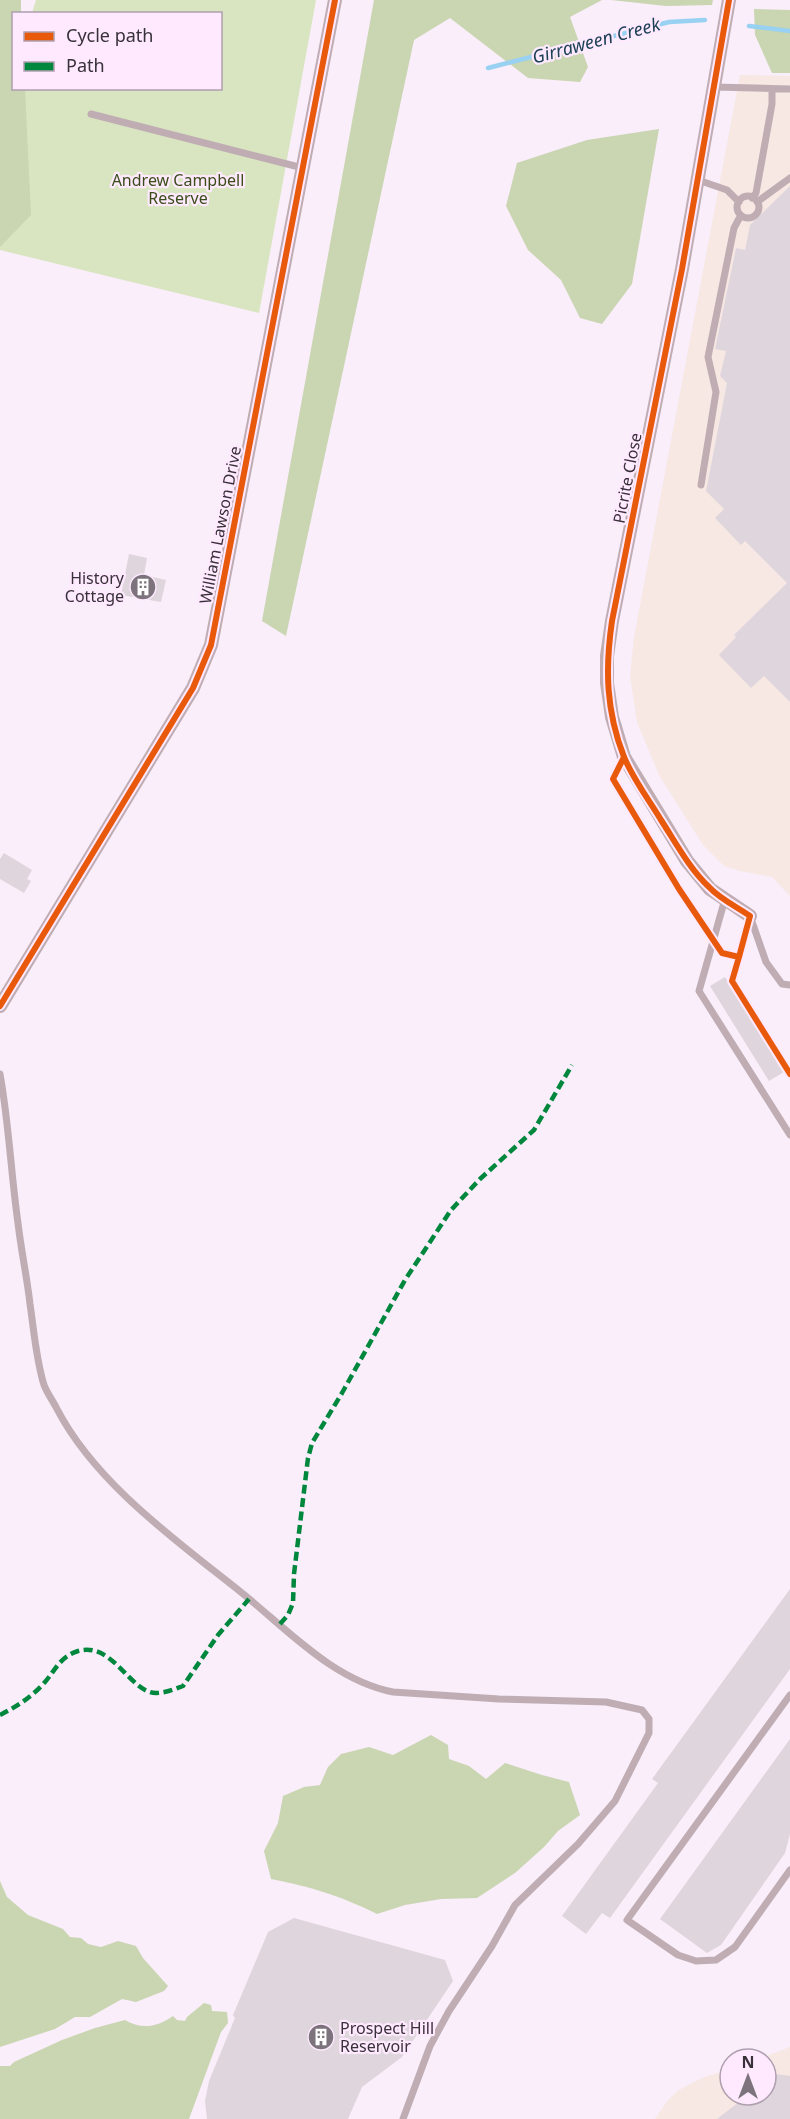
<svg xmlns="http://www.w3.org/2000/svg" width="790" height="2119" viewBox="0 0 790 2119" font-family="'Noto Sans',sans-serif">
<style>
.industrial{fill:#f7e8e4}
.green{fill:#d9e5c1}
.forest{fill:#cad5b2}
.lines{fill:none;stroke-linecap:round;stroke-linejoin:round}
.stream{stroke:#98d1f1;stroke-width:4.5}
.building{fill:#dfd6dd}
.service{stroke:#bfadb3;stroke-width:7}
.minor{stroke:#bfadb3;stroke-width:14}
.quiet{stroke:#00873e;stroke-width:4.5;stroke-dasharray:9 4.5;stroke-linecap:butt}
.cycleway-casing{stroke:#fee9fe;stroke-width:10}
.cycleway{stroke:#e8590c;stroke-width:6}
.labels{text-anchor:middle;dominant-baseline:central;stroke-width:4.5;stroke-linejoin:round;paint-order:stroke}
.park-label{font-size:16px;fill:#3a4d19;stroke:#fee9fe}
.street-label{font-size:16px;fill:#393139;stroke:#fee9fe}
.poi-label{font-size:16px;fill:#393139;stroke:#fee9fe;text-anchor:end}
.water-label{font-size:18px;font-style:italic;fill:#1c4154;stroke:#fee9fe}
</style>
<rect width="100%" height="100%" fill="#f9eef9"/>
<path class="industrial" d="M740,75L790,76V896L772,877L740,871L724,866L703,845L659,775L637,722L630,676L634,637Z
M790,2047V2119H655L668,2100L679,2090L702,2078L730,2069V2095H766V2059H759Z"/>
<path class="green" d="M36,0H316L259,313L0,250V59L14,88H220V14L32,13Z"/>
<path class="forest" d="M0,0H21V13L14,14V88L25,89L31,215L0,247Z
M374,0H602L570,17L588,67L580,82L528,78L450,18L414,40L286,636L262,621Z
M611,0H713L712,5L666,6Z
M754,9L790,10V73H772L755,35Z
M659,129L632,284L602,324L580,318L561,280L528,250L506,206L517,163L587,140Z
M431,1735L448,1745L449,1759L469,1766L486,1779L505,1763L542,1775L569,1782L580,1815L558,1831L544,1847L515,1873L477,1898L441,1899L405,1905L377,1914C339,1895 311,1887 271,1879L264,1851L278,1823L283,1796L304,1787L320,1785L328,1767L341,1754L369,1747L393,1755Z
M0,1881L7,1897L28,1915L63,1929L70,1937L81,1938L88,1944L101,1947L118,1941L136,1946L143,1958L168,1986L164,1991L136,2002L122,1999L90,2017H75L55,2029L0,2047Z
M204,2003L211,2005L212,2011L227,2012L228,2023L221,2032L189,2119H0V2066H10L14,2062L62,2040L95,2028L125,2020C141,2030 158,2027 173,2016L177,2020L185,2021L187,2017Z"/>
<g class="lines">
<path class="stream" d="M749,26L790,31
M488,68L669,22L705,20"/>
</g>
<path class="building" d="M790,186V702L764,676L751,688L719,655L736,637L734,635L787,583L745,541L741,545L715,518L724,509L706,491L727,383L720,376L726,351L715,349L736,248L745,250L750,225Z
M129,554L147,558L144,575L166,580L161,602L121,595Z
M4,853L32,870L27,879L31,881L24,893L0,879V859Z
M725,977L784,1072L769,1081L710,986Z
M790,1589V1669L610,1918L602,1913L586,1934L562,1916L658,1783L652,1779Z
M790,1739V1834L785,1853L721,1945L707,1953L660,1919Z
M294,1918L445,1960L453,1981L402,2057L362,2087L348,2119H207L205,2101L209,2081L235,2018L233,2015L268,1932Z
M776,2074L790,2076V2119H717L748,2095H766V2082Z"/>
<g class="lines">
<path class="service" d="M714,87L790,89
M91,114L303,168
M698,180L727,190L739,202
M737 207a11 11 0 1 1 22 0a11 11 0 1 1-22 0Z
M752,198L756,193L772,104V89
M757,202L790,178
M701,485L716,392L708,357L734,228L741,215
M725,899L699,991L790,1135
M750,916L766,962L782,984L790,985
M0,1074C9,1124 11,1174 18,1223C21,1250 27,1277 30,1304C34,1331 36,1359 44,1385C47,1393 53,1401 57,1409C96,1484 177,1541 242,1593C288,1630 333,1680 393,1692L499,1699L606,1702L642,1710L649,1719V1733L615,1801L578,1844L515,1905L492,1946L449,2011L430,2046L403,2119
M790,1695L627,1920L678,1955L696,1961L716,1960L735,1947L790,1870"/>
<path class="minor" d="M729,0L682,269L612,621L607,656V683L612,717L624,757L687,861L710,889L750,916
M0,1006L193,688L211,645L335,0"/>
<path class="quiet" d="M280,1624L288,1615L293,1603L294,1574L308,1458L312,1443L342,1393L405,1280L451,1210L480,1179L534,1130L572,1065
M0,1715C16,1707 33,1696 45,1682C56,1669 60,1657 78,1651C113,1641 130,1693 156,1693C166,1693 175,1689 183,1686L218,1635L249,1599"/>
<defs>
<path id="cycleway" d="M624,757L613,779L679,889L722,953L739,957L750,916C737,907 720,899 709,887C689,868 676,843 661,820C649,800 633,779 624,757C606,711 605,669 612,621L682,269L729,0
M739,957L732,981L790,1074
M0,1006L193,688L211,645L335,0"/>
</defs>
<use href="#cycleway" class="cycleway-casing"/>
<use href="#cycleway" class="cycleway"/>
</g>
<defs>
<symbol id="building-disc" viewBox="-11 -11 22 22"><circle r="9.5" fill="#7c737c" stroke="#fee9fe"/><path d="M-4-6H4V6H1V3H-1V6H-4ZM-2.5-4.3h1.7v1.8h-1.7ZM.8-4.3h1.7v1.8H.8ZM-2.5-1h1.7V.8h-1.7ZM.8-1h1.7V.8H.8Z" fill="#fff"/></symbol>
</defs>
<g fill-rule="evenodd">
<use href="#building-disc" x="128" y="572" width="30" height="30"/>
<use href="#building-disc" x="306" y="2022" width="30" height="30"/>
</g>
<g class="labels">
<g class="park-label">
<text x="178" y="180">Andrew Campbell<tspan x="178" dy="18">Reserve</tspan></text>
</g>
<g class="street-label">
<text transform="translate(627 478) rotate(-79)">Picrite Close</text>
<text transform="translate(220 525) rotate(-79)">William Lawson Drive</text>
</g>
<g class="poi-label">
<text x="124" y="578">History<tspan x="124" dy="18">Cottage</tspan></text>
<text x="340" y="2028" text-anchor="start">Prospect Hill<tspan x="340" dy="18">Reservoir</tspan></text>
</g>
<g class="water-label">
<text transform="translate(596 40) rotate(-15)">Girraween Creek</text>
</g>
</g>
<rect x="12" y="12" width="210" height="78" fill="#fee9fe" stroke="#af9faf" stroke-width="1.5"/>
<rect x="24" y="32" width="30" height="9" fill="#e8590c" stroke="#af9faf" stroke-width="1.5"/>
<text x="66" y="42" font-size="18" fill="#393139">Cycle path</text>
<rect x="24" y="62" width="30" height="9" fill="#00873e" stroke="#af9faf" stroke-width="1.5"/>
<text x="66" y="72" font-size="18" fill="#393139">Path</text>
<g transform="translate(748 2077)"><circle r="28" fill="#fee9fe" stroke="#af9faf" stroke-width="1.5"/>
<path d="M0-4.5L10 22L0 15L-10 22Z" fill="#7c737c"/>
<text y="-9" font-size="16" font-weight="bold" text-anchor="middle" fill="#393139">N</text>
</g>
</svg>
